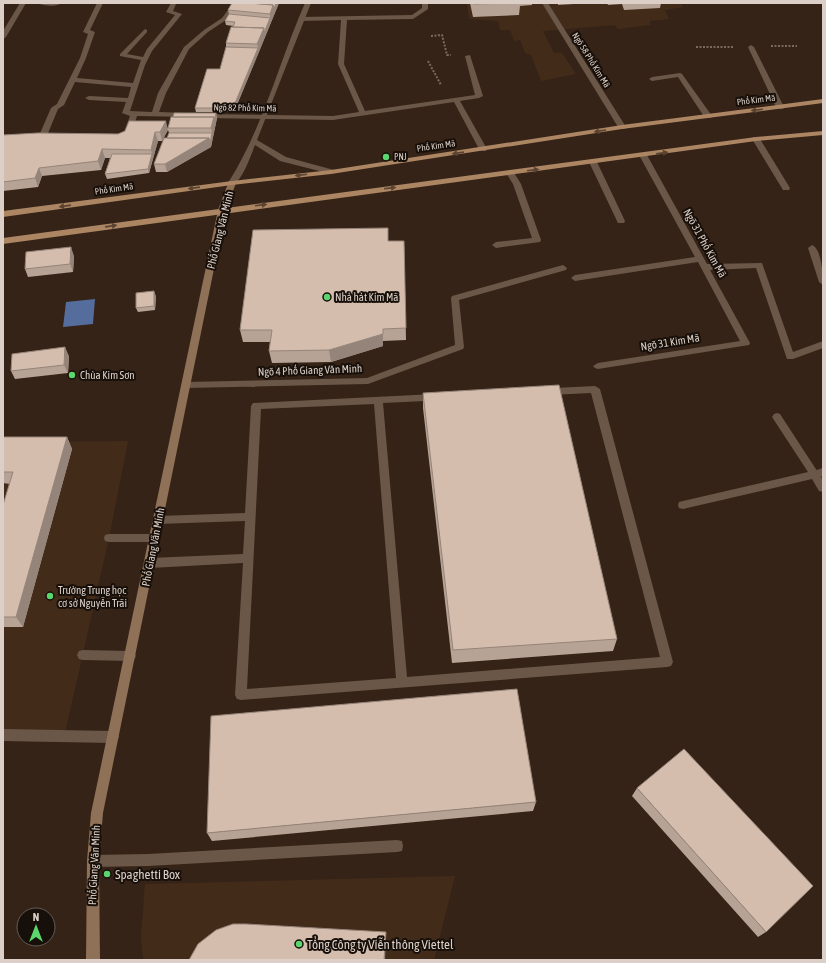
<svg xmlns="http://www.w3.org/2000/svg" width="826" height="963" viewBox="0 0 826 963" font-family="'Asap Condensed',sans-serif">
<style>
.built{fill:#432b1a}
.water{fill:#546d9c}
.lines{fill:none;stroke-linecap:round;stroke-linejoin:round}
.path{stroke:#79695f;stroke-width:2;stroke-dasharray:2 1.5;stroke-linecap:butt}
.service{fill:#6a5747;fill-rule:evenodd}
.minor{fill:#6a5747;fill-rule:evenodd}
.tertiary{fill:#6a5747;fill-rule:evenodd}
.secondary{fill:#8f7157;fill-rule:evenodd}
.primary{fill:#ac8563;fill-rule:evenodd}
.wall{fill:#b7a395}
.shaded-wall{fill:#958479}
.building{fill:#d5bdad;stroke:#958479}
.oneway{fill:#5a4431}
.poi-dot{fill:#5bd56e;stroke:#170f09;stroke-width:1.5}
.labels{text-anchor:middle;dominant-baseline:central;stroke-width:4;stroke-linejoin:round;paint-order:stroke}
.far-street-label{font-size:9px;fill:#dbcfc7;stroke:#170f09}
.far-poi-label{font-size:9px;fill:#dbcfc7;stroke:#170f09;text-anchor:start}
.street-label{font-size:11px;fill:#dbcfc7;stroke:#170f09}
.poi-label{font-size:11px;fill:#dbcfc7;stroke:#170f09;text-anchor:start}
.near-poi-label{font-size:13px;fill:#dbcfc7;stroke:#170f09;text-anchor:start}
</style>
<rect width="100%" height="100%" fill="#352317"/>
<path class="built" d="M467,3H681L683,7L665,10L669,19L650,21V25L618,29L615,25L543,31L554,53H562L576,74L541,81L531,55L525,53L520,40L514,41L510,30H500L498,21L469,19Z
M128,441L109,538L63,742L3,741V442Z
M455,876L434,960H143L141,936L145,884Z"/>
<path class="water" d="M95,299L93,324L63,327L66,302Z"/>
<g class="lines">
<path class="path" d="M431,36L442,35L447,55H451
M771,46H797
M696,47H734
M428,61L441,85"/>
<path class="service" d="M20,3H26L6,37L3,39V31Z
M38,3H59L60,4C55,7 43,6 38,3Z
M97,3H103L90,30L95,32L86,58L77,78L133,83L141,60L120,56V54L145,29L147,30V32L127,54L143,57L147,49L175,15L166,12L171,3L176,4L173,11L182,14L152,51L145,65L130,111L152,112L158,93L184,47L204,30L222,18L233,3H239L226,20L208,32L189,49L166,93L159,112L187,113L191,115L190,117L137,116L132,132L128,134H125L124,132L130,116L122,113L126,102L89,100L85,98L89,96L128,98L131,87L75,82L64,105L58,109L46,138L45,140H39L38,138L51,108L57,104L80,58L88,34L83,32Z
M422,3H428V9L413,19L347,20L344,64L365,111L475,95L465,56L470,55L483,96L479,98L460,101L487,149L486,151H483L479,149L454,102L333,120L203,118L199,116L203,114L333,116L359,112L338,64L341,20L301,21L298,19L301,17L412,15L422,8Z
M542,3H548L626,127L625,129H622L618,127Z
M751,45L754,47L784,107L783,109H780L776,107L748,47Z
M680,73L682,74L712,116L711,118H705L678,77L652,81L649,79L652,77Z
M753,137H756L760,139L790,188L789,190H783L752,139Z
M640,153H643L647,155L707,264L762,263L793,352L823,341V348L793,359H787L756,268L710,270L750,343L749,345L598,369L595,368L593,366L598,363L740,341L698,262L575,281L571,278L575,275L695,257L639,155Z
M590,160H593L597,162L625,221L624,223H618L617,221L589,162Z
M507,171H513L521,184L541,240L540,242L496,248L492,245L496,242L532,238L513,184L506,173Z
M812,245C822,249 823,276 823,285L819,282L808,248Z
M563,265L567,268L566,270L459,300L464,347L463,349L368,384L186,388L181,385L186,382L367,378L455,345L451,298L452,296Z
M595,386L600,389L673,662L671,666L667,667L241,700L237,699L235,695L243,563L150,568L146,566L145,563L146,560L150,558L243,554L245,521L158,524L154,523L153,520L154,517L158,516L245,513L251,406L253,403ZM591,393L660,657L407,677L383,403ZM374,404L396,678L247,689L261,409Z
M777,413L780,414L823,480V492L819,491L812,479L683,509L679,508L678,505L679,502L683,501L808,472L772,417L774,414Z
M109,534H155L159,535L160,538L159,541L155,542H109L105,541L104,538L105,535Z
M83,650L130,651L134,652L136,656L134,660L130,661L83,660L79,659L77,655L79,651Z
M3,729L113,731L117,733L119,737L117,741L113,743L3,741Z
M397,840L402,841L403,846L402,851L397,852L148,866L93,867L88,866L87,861L88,856L93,855L148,854Z"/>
<path class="minor" d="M823,468V476L814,479L810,478L809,475L810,472Z"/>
<path class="tertiary" d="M305,3H311L257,140L286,157L334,170L335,172L331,174L280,161L255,145C251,155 242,182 232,185H229L228,183C263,128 279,62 305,3Z"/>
<path class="secondary" d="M229,181H232L236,183L226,210L103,813L99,861L100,960H86L87,861L91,813L218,210Z"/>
<path class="primary" d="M823,99V103L622,129L331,174L232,185L3,217V211L232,181L331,170L622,125Z
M823,131V135L756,141L3,244V238L756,137Z"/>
</g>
<path class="wall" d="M232,3H279L234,112H196L195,108L220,69L226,47V43L233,26L226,25L225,21L229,14L228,10Z
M470,3H532V5L520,6L519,15L473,17Z
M558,3H590L558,5Z
M607,3H661L660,8L624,10L622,4L608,5Z
M216,113L217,118L211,147L167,172H156L154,164L167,138L169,133L168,130L162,141H158L149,173L107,179L105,174L110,158H105L101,170L42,176L38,187L3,191V135L118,134L168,128Z
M388,241H404L406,340L383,341V346L331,362L272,363L269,351L270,342H243L240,330Z
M74,256L73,272L28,277L25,269Z
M156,296L155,310L138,312L136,308Z
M69,356L68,373L15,379L11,371Z
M423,393L617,639L613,651L452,663L423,408Z
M3,437H67L72,449L23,627H3V505L10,484L3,483Z
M637,788L766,932L758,937L632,796Z
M536,802L533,811L212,841L207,833Z"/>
<path class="shaded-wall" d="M276,3H279L259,52L257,44L264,28L270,18V14L273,5Z
M258,48L259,52L234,112L233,108Z
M216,113L217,118L213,137L211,128L214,117Z
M166,121L168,130L162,141L160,132Z
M155,132L158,141L149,173L148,169L152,154L151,150Z
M212,133L213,137L211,147L167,172L165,164Z
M102,149L105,158L101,170L98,161Z
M39,168L42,176L38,187L35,178Z
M71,247L74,256L73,272L70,264Z
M154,291L156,296L155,310L154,306Z
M383,334V346L331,362L329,350Z
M65,347L69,356L68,373L64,365Z
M67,437L72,449L23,627L16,617Z
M386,932V938L385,960H384Z"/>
<path class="building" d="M232,3H250L273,5L270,14L228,10Z
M250,3H276L274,9L273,5Z
M474,3H515L474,4Z
M229,14L270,18L264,33V28L233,27L235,22L225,21Z
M231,27L264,28L257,44L226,43Z
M226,47L258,48L233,108H195L207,69H220Z
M174,113H216L214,121V117H173Z
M171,117H214L211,128H168Z
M129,121H166L160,132H155L151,150L102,149L98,161L39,168L35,178L3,182V135L38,133L118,134L125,131Z
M169,133H212L210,143L209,138H167Z
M164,138H209L165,164H154Z
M112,154H152L148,169L105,174Z
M388,228V241H404L406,328L383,329V334L329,350L269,351L272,330H240L253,230Z
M71,247L70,264L25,269L26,252Z
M154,291V306L136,308V293Z
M65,347L64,365L11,371L12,354Z
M559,385L617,639L453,650L423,393Z
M3,437H67L16,617H3V505L13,472H3Z
M517,689L536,802L207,833L211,716Z
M684,749L813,886L766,932L637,788Z
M233,924H246L386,932L384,960H189L198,944L216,930Z"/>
<defs><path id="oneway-solid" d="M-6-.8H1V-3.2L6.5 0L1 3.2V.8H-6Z"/></defs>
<g class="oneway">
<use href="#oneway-solid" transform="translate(757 110) rotate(173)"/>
<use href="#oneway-solid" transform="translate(600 131) rotate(171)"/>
<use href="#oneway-solid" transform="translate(458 153) rotate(172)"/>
<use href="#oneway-solid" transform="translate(662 153) rotate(-8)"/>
<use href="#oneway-solid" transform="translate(533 170) rotate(-7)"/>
<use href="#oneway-solid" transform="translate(301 175) rotate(173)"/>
<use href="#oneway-solid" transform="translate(194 188) rotate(172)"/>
<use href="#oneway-solid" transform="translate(390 188) rotate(-7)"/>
<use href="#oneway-solid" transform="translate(261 205) rotate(-7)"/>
<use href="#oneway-solid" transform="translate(65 206) rotate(172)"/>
<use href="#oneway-solid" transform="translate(111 226) rotate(-8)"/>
</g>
<g class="poi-dot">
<circle cx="386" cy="157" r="4"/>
<circle cx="327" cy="297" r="4"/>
<circle cx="72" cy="375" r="4"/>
<circle cx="50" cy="596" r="4"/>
<circle cx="107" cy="874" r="4"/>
<circle cx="299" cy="944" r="4"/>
</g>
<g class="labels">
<g class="far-street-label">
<text transform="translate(591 60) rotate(58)">Ngõ 58 Phố Kim Mã</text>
<text transform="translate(756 100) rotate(-7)">Phố Kim Mã</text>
<text transform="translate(245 108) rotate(1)">Ngõ 82 Phố Kim Mã</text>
<text transform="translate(436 146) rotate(-8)">Phố Kim Mã</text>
<text transform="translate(114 189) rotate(-8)">Phố Kim Mã</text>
</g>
<g class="far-poi-label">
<text x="394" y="157">PNJ</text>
</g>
<g class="street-label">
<text transform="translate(220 230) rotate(-76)">Phố Giang Văn Minh</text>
<text transform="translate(705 243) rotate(61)">Ngõ 31 Phố Kim Mã</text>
<text transform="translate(670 342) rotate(-9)">Ngõ 31 Kim Mã</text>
<text transform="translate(310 370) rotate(-2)">Ngõ 4 Phố Giang Văn Minh</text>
<text transform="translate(153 547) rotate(-79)">Phố Giang Văn Minh</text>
<text transform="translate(94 865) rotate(-87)">Phố Giang Văn Minh</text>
</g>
<g class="poi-label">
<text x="335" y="297">Nhà hát Kim Mã</text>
<text x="80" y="375">Chùa Kim Sơn</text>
<text x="58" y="590">Trường Trung học<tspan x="58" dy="13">cơ sở Nguyễn Trãi</tspan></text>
</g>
<g class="near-poi-label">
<text x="115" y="874">Spaghetti Box</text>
<text x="307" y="944">Tổng Công ty Viễn thông Viettel</text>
</g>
</g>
<rect width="826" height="963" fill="none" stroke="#dbcfc7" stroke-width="8"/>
<g transform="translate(36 927)"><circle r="19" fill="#170f09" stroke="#655c55"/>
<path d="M0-3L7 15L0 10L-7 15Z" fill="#5bd56e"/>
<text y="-6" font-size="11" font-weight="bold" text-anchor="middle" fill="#dbcfc7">N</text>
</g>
</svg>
